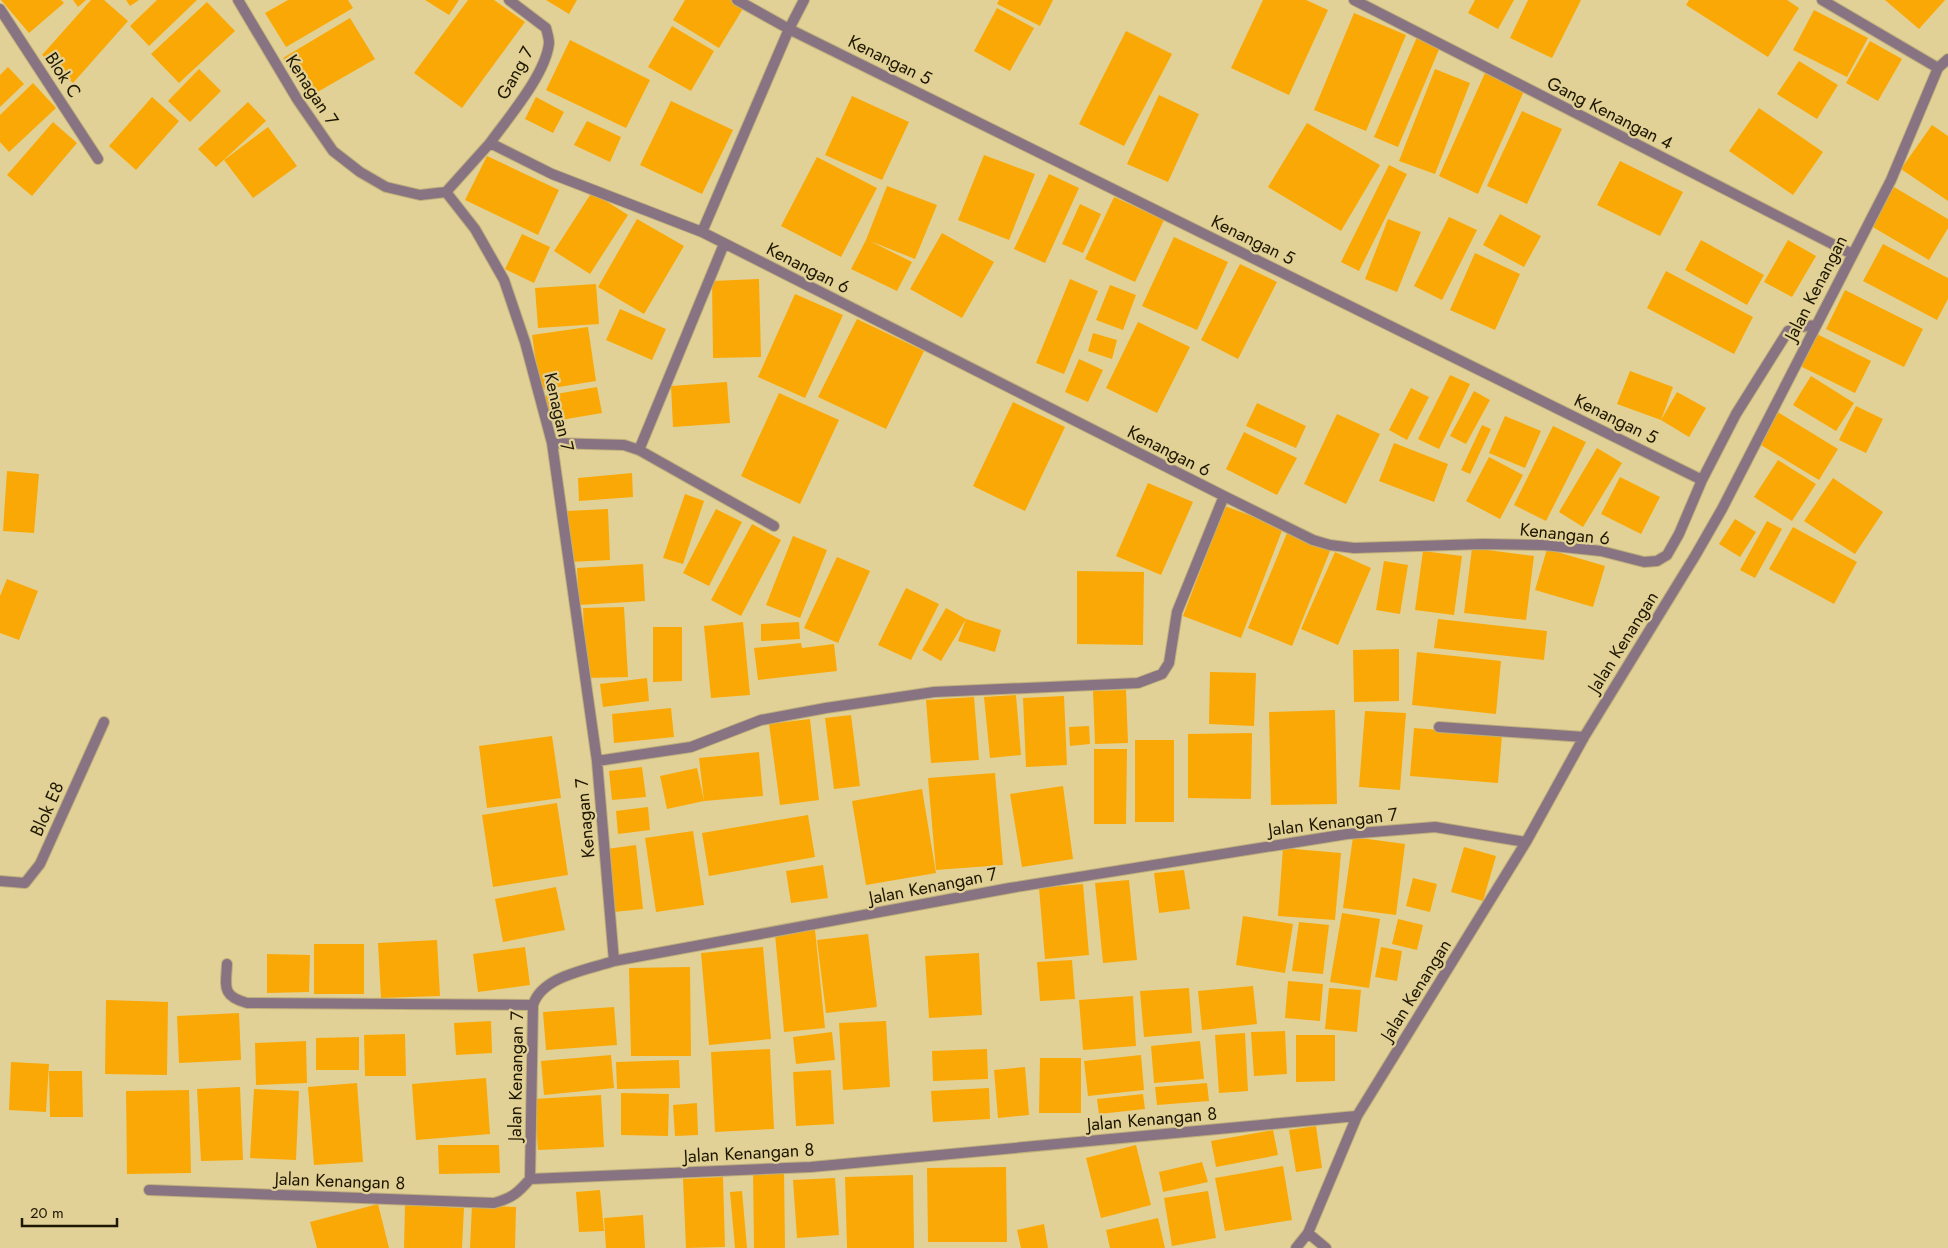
<svg xmlns="http://www.w3.org/2000/svg" width="1948" height="1248" viewBox="0 0 1948 1248" font-family="Jost,sans-serif">
<style>
.building{fill:#faa805}
.lines{fill:none;stroke-linecap:round;stroke-linejoin:round}
.minor-casing{stroke:#bfaf7b;stroke-width:12}
.minor{stroke:#887383;stroke-width:10}
.labels{text-anchor:middle;dominant-baseline:central;stroke-width:4.5;stroke-linejoin:round;paint-order:stroke}
.street-label{font-size:18px;fill:#1d1601;stroke:#e2d196}
</style>
<rect width="100%" height="100%" fill="#e2d196"/>
<path class="building" d="M1,0H61L64,3L29,33Z
M73,0H86L78,7Z
M91,0H104L128,21L73,83L42,55Z
M126,0H139L130,6Z
M157,0H197L149,46L130,26Z
M288,0H348L353,8L286,47L265,13Z
M425,0H459L449,15Z
M468,0H494L525,22L462,108L414,73Z
M546,0H577L569,14Z
M685,0H732L744,7L719,48L673,20Z
M999,0H1053L1040,26L997,4Z
M1263,0H1306L1328,10L1289,95L1231,68Z
M1475,0H1514L1498,29L1468,13Z
M1528,0H1581L1552,58L1510,38Z
M1689,0H1787L1799,8L1768,57L1686,5Z
M1885,0H1945L1919,29Z
M207,2L235,31L179,83L151,54Z
M997,8L1034,28L1010,71L974,51Z
M1814,10L1868,38L1847,77L1793,50Z
M1354,13L1406,35L1366,131L1314,110Z
M350,18L375,59L307,98L283,58Z
M672,26L714,51L691,91L648,67Z
M1126,31L1172,54L1124,146L1079,124Z
M1417,37L1440,47L1398,147L1374,137Z
M570,40L650,80L626,128L546,90Z
M1870,41L1902,59L1878,101L1846,83Z
M1799,61L1838,85L1817,119L1777,94Z
M8,67L24,84L0,107V75Z
M199,69L221,91L190,122L168,101Z
M1435,69L1470,83L1435,174L1399,161Z
M1485,73L1524,91L1478,194L1439,176Z
M33,83L56,108L9,152L0,142V115Z
M1159,95L1199,114L1168,182L1127,164Z
M852,96L909,122L882,180L825,155Z
M152,97L179,121L136,170L109,146Z
M536,97L564,112L553,133L525,119Z
M671,101L733,130L702,194L640,165Z
M248,102L266,121L216,167L198,149Z
M1759,108L1823,152L1793,195L1729,151Z
M1522,111L1562,129L1527,204L1487,186Z
M587,121L621,137L610,162L574,145Z
M53,122L77,143L32,196L7,175Z
M1307,123L1380,165L1341,231L1268,187Z
M1932,125L1948,136V201L1901,169Z
M268,127L297,166L253,198L224,160Z
M984,155L1035,174L1009,240L958,220Z
M487,156L559,190L538,235L465,200Z
M817,157L877,188L841,257L781,226Z
M1620,161L1683,192L1660,236L1597,205Z
M1389,165L1407,174L1359,271L1341,262Z
M1049,174L1079,188L1045,263L1014,249Z
M887,186L937,205L915,259L870,241L912,262L897,291L851,269L866,240Z
M1894,187L1948,219V228L1929,260L1871,226Z
M592,192L628,215L590,274L554,251Z
M1114,197L1164,220L1135,282L1085,259Z
M1080,204L1101,214L1083,253L1062,244Z
M1500,214L1541,236L1524,267L1483,245Z
M1449,217L1477,230L1442,300L1414,286Z
M637,219L684,246L644,314L598,287Z
M1388,219L1421,232L1397,292L1365,279Z
M942,233L994,262L962,318L910,289Z
M522,234L550,247L534,283L505,269Z
M1174,237L1228,262L1197,330L1142,306Z
M1701,240L1764,275L1747,305L1685,270Z
M1788,240L1816,256L1792,297L1764,282Z
M1883,244L1948,278V299L1937,320L1863,281Z
M1475,253L1520,274L1495,330L1450,310Z
M1240,264L1277,282L1238,359L1201,340Z
M1666,271L1753,317L1734,354L1647,308Z
M759,279L761,357L713,358L712,281Z
M1070,279L1098,291L1064,374L1036,363Z
M596,284L599,324L538,328L535,288Z
M1110,285L1136,295L1123,330L1096,320Z
M1845,290L1923,329L1904,367L1826,329Z
M795,294L843,315L805,398L758,377Z
M620,309L666,329L652,360L606,340Z
M857,319L924,351L886,429L818,397Z
M1138,322L1190,347L1157,413L1106,388Z
M588,327L596,381L540,390L532,335Z
M1813,332L1871,361L1855,393L1796,364Z
M1093,333L1117,340L1112,359L1088,351Z
M1079,359L1103,370L1088,402L1065,392Z
M1630,371L1673,387L1661,420L1617,404Z
M1450,375L1470,384L1439,449L1418,439Z
M1811,376L1854,403L1836,431L1793,405Z
M727,382L730,423L673,427L671,386Z
M597,387L602,413L549,422L544,396Z
M1411,388L1429,397L1407,440L1389,430Z
M1474,391L1490,400L1466,444L1450,436Z
M1677,392L1706,408L1689,437L1661,420Z
M779,393L839,420L800,504L741,476Z
M1013,402L1065,427L1025,511L973,486Z
M1257,403L1306,426L1296,448L1246,426Z
M1856,406L1883,419L1866,453L1839,440Z
M1776,411L1838,449L1819,480L1756,442Z
M1337,414L1380,434L1346,504L1304,484Z
M1505,416L1541,431L1525,468L1489,453Z
M1482,425L1491,429L1470,474L1461,470Z
M1553,426L1586,442L1546,521L1514,505Z
M1244,432L1297,458L1277,495L1226,469Z
M1394,443L1448,464L1434,502L1379,481Z
M1597,448L1622,463L1583,527L1559,512Z
M1489,457L1523,475L1500,519L1466,501Z
M1778,460L1816,484L1792,521L1754,497Z
M7,471L39,474L34,533L3,531Z
M632,473L633,497L579,501L578,478Z
M1620,477L1660,497L1641,534L1601,514Z
M1833,478L1883,512L1855,554L1804,521Z
M1148,483L1193,502L1161,575L1116,556Z
M685,494L704,501L683,564L663,558Z
M1225,506L1283,528L1241,638L1183,616Z
M608,509L610,560L569,562L567,511Z
M716,509L742,522L709,586L683,573Z
M1735,519L1756,532L1740,557L1719,544Z
M1767,521L1782,529L1755,578L1740,570Z
M752,524L781,540L741,616L711,600Z
M1793,527L1857,562L1834,604L1769,569Z
M1287,533L1330,551L1292,646L1248,628Z
M793,536L827,550L800,618L766,605Z
M1472,548L1534,556L1526,620L1464,613Z
M1547,549L1605,566L1593,607L1535,590Z
M1423,551L1462,556L1454,615L1415,610Z
M1335,552L1371,568L1338,645L1301,629Z
M837,557L870,571L838,643L804,628Z
M1384,561L1408,565L1400,614L1376,610Z
M643,564L645,601L579,605L577,568Z
M1077,571L1144,572L1143,645L1077,644Z
M7,579L38,591L19,640L0,633V596Z
M906,588L939,604L911,660L878,645Z
M624,607L628,677L586,678L583,608Z
M946,608L966,619L1001,630L995,652L958,641L966,619L941,661L922,650Z
M1438,619L1547,631L1544,660L1434,648Z
M743,622L750,695L711,698L704,626Z
M799,622L800,639L761,641V624Z
M653,627H682V681L653,682Z
M801,643L802,648L834,644L837,671L758,680L754,648Z
M1399,649V701L1354,702L1353,650Z
M1417,652L1501,661L1496,714L1412,705Z
M1210,672L1256,673L1254,726L1209,724Z
M647,678L649,701L603,707L600,684Z
M1126,690L1128,743L1095,744L1093,691Z
M1016,695L1021,755L990,758L984,697Z
M1064,696L1067,765L1026,767L1023,698Z
M974,697L979,760L931,763L926,700Z
M671,708L674,737L614,743L612,714Z
M1335,710L1337,804L1271,805L1269,712Z
M1365,711L1406,713L1400,790L1359,787Z
M851,715L860,786L834,789L825,718Z
M810,719L819,800L780,805L769,724Z
M1089,726L1090,744L1070,746L1069,727Z
M1414,728L1502,735L1498,783L1410,776Z
M1252,733L1251,799L1188,798V734Z
M552,736L561,798L487,808L479,746Z
M1135,740H1174V822H1135Z
M1094,749H1127L1126,824H1094Z
M759,752L763,796L704,801L699,758Z
M642,767L646,797L612,800L609,771Z
M697,768L704,801L667,809L660,776Z
M995,773L1003,865L936,870L928,778Z
M1063,786L1073,859L1022,867L1010,794Z
M922,789L936,873L866,885L852,801Z
M557,803L568,875L493,887L482,815Z
M648,807L650,830L618,834L616,811Z
M808,815L815,857L709,876L702,833Z
M693,831L704,905L656,912L645,838Z
M1353,837L1405,844L1396,915L1343,908Z
M636,845L643,909L614,912L607,849Z
M1464,847L1496,856L1483,901L1451,892Z
M1283,848L1341,853L1335,920L1278,916Z
M823,865L828,898L791,903L786,871Z
M1184,870L1190,909L1159,913L1154,873Z
M1413,878L1437,884L1430,912L1406,906Z
M1129,880L1137,960L1103,963L1095,883Z
M1083,884L1089,955L1045,959L1039,888Z
M556,887L565,930L503,942L495,899Z
M1342,913L1380,919L1369,988L1330,982Z
M1243,916L1293,924L1285,973L1236,965Z
M1398,919L1423,925L1417,950L1392,944Z
M1299,922L1329,925L1323,974L1292,971Z
M815,930L825,1028L784,1032L775,934Z
M868,934L877,1007L826,1013L817,940Z
M437,940L440,996L381,998L378,943Z
M314,944H364V994H314Z
M525,947L530,985L478,992L473,954Z
M763,947L771,1039L709,1045L701,953Z
M1381,947L1402,951L1397,981L1375,977Z
M979,953L982,1015L929,1018L925,956Z
M267,954L310,955L309,992L267,993Z
M1072,960L1075,999L1040,1001L1037,962Z
M690,967L691,1056H631L629,968Z
M1288,981L1323,984L1320,1021L1285,1018Z
M1253,986L1257,1024L1202,1030L1198,991Z
M1189,988L1192,1033L1144,1037L1140,991Z
M1329,988L1361,990L1357,1032L1325,1029Z
M1133,996L1136,1046L1083,1050L1079,1000Z
M106,1000L168,1002L167,1075L105,1074Z
M614,1007L617,1045L546,1050L543,1012Z
M239,1013L241,1060L179,1063L177,1016Z
M491,1021L492,1053L456,1055L454,1023Z
M886,1021L890,1087L843,1090L839,1023Z
M1285,1031L1287,1074L1254,1076L1251,1032Z
M832,1032L835,1060L796,1064L793,1037Z
M1245,1033L1248,1091L1219,1093L1215,1035Z
M405,1034L406,1076H365L364,1035Z
M1296,1035H1335V1081L1296,1082Z
M359,1037V1070H316V1038Z
M306,1041L307,1083L256,1085L255,1043Z
M1200,1041L1204,1079L1154,1083L1151,1046Z
M770,1049L774,1129L715,1132L711,1052Z
M987,1049L988,1079L933,1081L932,1051Z
M611,1055L614,1088L544,1095L541,1061Z
M1141,1055L1144,1090L1088,1096L1084,1061Z
M1040,1058H1081V1113H1039Z
M679,1060L680,1088L617,1089L616,1062Z
M11,1062L49,1064L46,1112L9,1110Z
M1025,1067L1029,1115L998,1118L994,1070Z
M831,1070L834,1124L796,1126L793,1072Z
M49,1071H82L83,1117H50Z
M486,1078L490,1134L416,1140L412,1084Z
M357,1083L363,1162L314,1165L308,1087Z
M1207,1083L1209,1101L1157,1105L1155,1087Z
M240,1087L243,1160L201,1161L197,1089Z
M989,1088L990,1119L933,1122L931,1091Z
M254,1089L299,1091L296,1160L250,1158Z
M189,1090L191,1173L127,1174L126,1091Z
M621,1093L669,1094L668,1136L621,1135Z
M1143,1094L1145,1109L1099,1114L1097,1099Z
M601,1095L604,1147L538,1150L534,1099Z
M697,1103L698,1135L675,1136L673,1105Z
M1316,1126L1322,1168L1296,1172L1289,1130Z
M1273,1130L1278,1155L1216,1167L1211,1141Z
M438,1145H499L500,1173L439,1174Z
M1136,1145L1151,1205L1101,1218L1086,1158Z
M1202,1162L1208,1182L1163,1192L1159,1172Z
M1283,1166L1292,1220L1225,1231L1215,1178Z
M1006,1167L1007,1242H928L927,1168Z
M753,1170H784L785,1248H754Z
M913,1175L914,1248H847L845,1177Z
M723,1177L725,1247L686,1248L683,1179Z
M835,1178L839,1235L797,1238L793,1180Z
M600,1190L604,1231L579,1232L576,1192Z
M742,1191L747,1248H735L730,1192Z
M1208,1191L1216,1238L1172,1246L1164,1198Z
M378,1204L389,1248H317L310,1222Z
M405,1205L464,1208L462,1248H404Z
M472,1205L516,1207L515,1248H470Z
M643,1215L645,1248H606L604,1218Z
M1158,1218L1165,1248H1110L1106,1230Z
M1044,1224L1048,1248H1021L1017,1230Z"/>
<g class="lines">
<defs>
<path id="minor" d="M238,0L297,99L333,151L360,172L386,187L420,195L446,192
M737,0L789,29L1702,480
M1354,0L1852,254
M1822,0L1938,68
M0,9L98,159
M490,143C508,118 546,74 549,43C549,38 547,32 546,28L509,0
M446,192L490,143L552,174L702,232L1224,496L1313,540L1330,545L1354,548L1483,544L1544,545L1601,551L1644,562L1657,561L1667,555L1679,534L1702,480L1736,414L1788,331L1800,327L1816,325
M446,192L475,229L504,280L525,342L552,443L597,761L614,961
M702,232L789,29L804,0
M552,443L624,445L639,450L724,244
M639,450L774,526
M1439,727L1584,737
M597,761L691,747L761,720L826,708L934,692L1138,683L1162,674L1169,663L1177,612L1224,496
M0,881L25,883L40,864L104,722
M227,964C226,986 221,996 247,1003L533,1005
M530,1179L533,1005C542,976 587,970 614,961L1010,888L1347,834L1435,827L1526,842
M149,1190L494,1203C512,1198 518,1193 530,1179L811,1167L1357,1116
M1308,1233L1326,1248
M1296,1248L1308,1233L1357,1116L1526,842L1584,737L1695,556L1722,509L1891,180L1938,68L1948,59"/>
</defs>
<use href="#minor" class="minor-casing"/>
<use href="#minor" class="minor"/>
</g>
<g class="labels">
<g class="street-label">
<text transform="translate(890 60) rotate(26)">Kenangan 5</text>
<text transform="translate(515 73) rotate(-61)">Gang 7</text>
<text transform="translate(63 75) rotate(57)">Blok C</text>
<text transform="translate(312 90) rotate(57)">Kenagan 7</text>
<text transform="translate(1610 113) rotate(27)">Gang Kenangan 4</text>
<text transform="translate(1253 240) rotate(26)">Kenangan 5</text>
<text transform="translate(808 268) rotate(27)">Kenangan 6</text>
<text transform="translate(1816 288) rotate(-63)">Jalan Kenangan</text>
<text transform="translate(559 412) rotate(77)">Kenagan 7</text>
<text transform="translate(1616 419) rotate(26)">Kenangan 5</text>
<text transform="translate(1169 451) rotate(27)">Kenangan 6</text>
<text transform="translate(1565 534) rotate(6)">Kenangan 6</text>
<text transform="translate(1623 642) rotate(-58)">Jalan Kenangan</text>
<text transform="translate(47 809) rotate(-66)">Blok E8</text>
<text transform="translate(585 818) rotate(-95)">Kenagan 7</text>
<text transform="translate(1333 822) rotate(-7)">Jalan Kenangan 7</text>
<text transform="translate(933 886) rotate(-11)">Jalan Kenangan 7</text>
<text transform="translate(1416 990) rotate(-58)">Jalan Kenangan</text>
<text transform="translate(516 1076) rotate(-89)">Jalan Kenangan 7</text>
<text transform="translate(1152 1119) rotate(-5)">Jalan Kenangan 8</text>
<text transform="translate(749 1153) rotate(-3)">Jalan Kenangan 8</text>
<text transform="translate(340 1181) rotate(2)">Jalan Kenangan 8</text>
</g>
</g>
<path d="M22 1218v8h95v-8" fill="none" stroke="#1d1601" stroke-width="2.5"/>
<text x="30" y="1218" font-size="15" fill="#1d1601" stroke="#e2d196" stroke-width="4" paint-order="stroke">20 m</text>
</svg>
